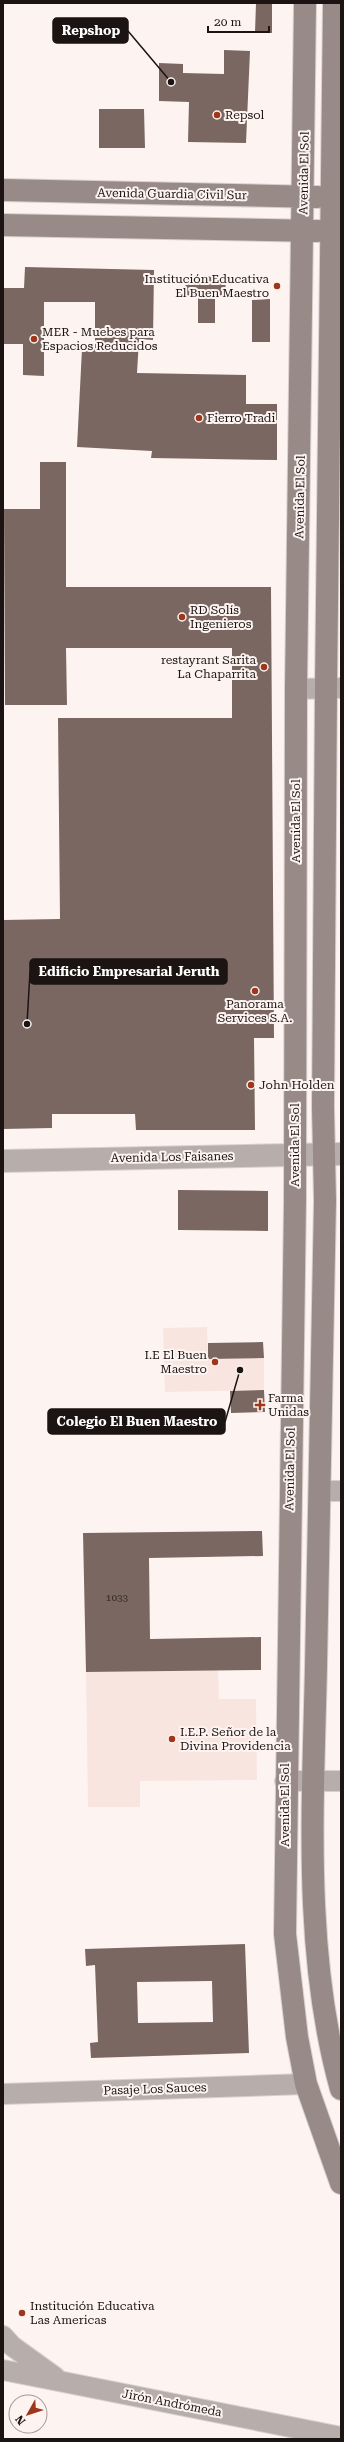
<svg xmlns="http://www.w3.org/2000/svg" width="344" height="2442" viewBox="0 0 344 2442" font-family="'Roboto Serif',serif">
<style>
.built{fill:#f8e5e0}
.building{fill:#7a6762;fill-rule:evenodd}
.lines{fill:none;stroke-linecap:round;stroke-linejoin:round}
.minor-casing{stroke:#d9d0cd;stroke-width:22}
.tertiary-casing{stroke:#d9d0cd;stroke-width:24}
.secondary-casing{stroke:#d9d0cd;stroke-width:24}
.minor{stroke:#b7aeab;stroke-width:20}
.tertiary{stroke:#b7aeab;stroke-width:22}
.secondary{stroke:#988b87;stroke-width:22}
.poi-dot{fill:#9e3619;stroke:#fdf4f1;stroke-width:1.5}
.labels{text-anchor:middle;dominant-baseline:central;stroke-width:4;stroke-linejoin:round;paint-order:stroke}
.number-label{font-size:10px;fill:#332926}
.poi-label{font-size:12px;fill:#1b1412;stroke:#fdf4f1;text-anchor:start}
.street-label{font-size:12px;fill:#1b1412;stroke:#fdf4f1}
.leader{fill:none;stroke:#1b1412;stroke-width:1.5}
.callout-dot{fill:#1b1412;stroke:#fdf4f1;stroke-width:1.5}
.callout{fill:#1b1412;stroke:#1b1412;stroke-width:1.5}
.callout-label{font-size:13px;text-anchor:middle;font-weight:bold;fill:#fff}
</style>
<rect width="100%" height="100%" fill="#fdf4f1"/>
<path class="built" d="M207,1327L208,1359L264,1358V1390L165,1392L163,1328Z
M218,1670L219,1699H256L257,1780L140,1781V1807H88L86,1672Z"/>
<path class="building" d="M256,3H272V33L255,32Z
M224,50L250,51L246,143L188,142L189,102L159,101V63L183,64V73L224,74Z
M99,109H144L145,148H99Z
M25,267L154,270L153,340L139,339L137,373L246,375V404H277V460L151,458L152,451L77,447L82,349H95V302H44V376L23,375V344H3V288H24Z
M186,276L226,277L225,296H215V323H198V296H185Z
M270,299V342H252V300Z
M40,462H66V587H271L274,1038H254L255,1130H136L135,1114H52V1128L3,1129V920L60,919L58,718H232V648H66L67,705H5L4,509H40Z
M178,1190L268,1191V1231L178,1230Z
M263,1342L264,1358L208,1359V1343Z
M264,1390L265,1412L231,1413L230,1391Z
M262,1531L263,1556L149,1558L150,1639L261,1637V1670L86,1672L83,1533Z
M245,1944L249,2053L91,2058L90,2043L98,2042L95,1965L86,1966L85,1949ZM212,1981L213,2022L138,2023L137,1982Z"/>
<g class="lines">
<defs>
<path id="minor" d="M296,689L341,688
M320,1491H341
M285,1781H341
M3,2094L306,2084
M3,2336L12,2346L55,2377
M3,2370L341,2437"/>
<path id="tertiary" d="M3,1161L341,1154"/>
<path id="secondary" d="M305,3L296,689L295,1200L285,1934L297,2037L306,2084L341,2183
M334,3L326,688L323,1107L325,1201C322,1356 319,1511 316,1666C313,1806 303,1953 341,2089
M3,190L318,197
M3,225L318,231"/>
</defs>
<use href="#minor" class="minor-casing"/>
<use href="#tertiary" class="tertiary-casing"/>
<use href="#secondary" class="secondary-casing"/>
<use href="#minor" class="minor"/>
<use href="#tertiary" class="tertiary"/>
<use href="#secondary" class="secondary"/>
</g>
<g class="poi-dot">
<circle cx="217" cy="115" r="4"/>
<circle cx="277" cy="286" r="4"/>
<circle cx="34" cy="339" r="4"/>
<circle cx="199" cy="418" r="4"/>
<circle cx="182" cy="617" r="4"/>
<circle cx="264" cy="667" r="4"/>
<circle cx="255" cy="991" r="4"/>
<circle cx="251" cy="1085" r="4"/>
<circle cx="215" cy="1362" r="4"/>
<path d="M258 1399h4v4h4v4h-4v4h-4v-4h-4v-4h4z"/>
<circle cx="172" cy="1739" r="4"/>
<circle cx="22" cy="2313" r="4"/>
</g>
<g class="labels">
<g class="number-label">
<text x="117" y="1597">1033</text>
</g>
<g class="poi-label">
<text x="225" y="115">Repsol</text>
<text x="269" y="279" text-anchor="end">Institución Educativa<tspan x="269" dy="14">El Buen Maestro</tspan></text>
<text x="42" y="332">MER - Muebes para<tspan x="42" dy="14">Espacios Reducidos</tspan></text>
<text x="207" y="418">Fierro Tradi</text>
<text x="190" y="610">RD Solís<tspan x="190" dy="14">Ingenieros</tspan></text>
<text x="256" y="660" text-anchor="end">restayrant Sarita<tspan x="256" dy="14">La Chaparrita</tspan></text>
<text x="255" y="1004" text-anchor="middle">Panorama<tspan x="255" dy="14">Services S.A.</tspan></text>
<text x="259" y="1085">John Holden</text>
<text x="207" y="1355" text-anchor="end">I.E El Buen<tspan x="207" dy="14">Maestro</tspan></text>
<text x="268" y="1398">Farma<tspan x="268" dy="14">Unidas</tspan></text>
<text x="180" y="1732">I.E.P. Señor de la<tspan x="180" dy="14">Divina Providencia</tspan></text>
<text x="30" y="2306">Institución Educativa<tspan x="30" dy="14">Las Americas</tspan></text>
</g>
<g class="street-label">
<text transform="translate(304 173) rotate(-89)">Avenida El Sol</text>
<text transform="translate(172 194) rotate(1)">Avenida Guardia Civil Sur</text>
<text transform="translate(300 497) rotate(-89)">Avenida El Sol</text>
<text transform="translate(296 821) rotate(-90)">Avenida El Sol</text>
<text transform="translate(295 1145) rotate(-90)">Avenida El Sol</text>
<text transform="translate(172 1157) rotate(-1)">Avenida Los Faisanes</text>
<text transform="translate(290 1469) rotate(-89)">Avenida El Sol</text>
<text transform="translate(285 1805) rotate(-90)">Avenida El Sol</text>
<text transform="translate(155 2089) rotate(-2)">Pasaje Los Sauces</text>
<text transform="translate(172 2403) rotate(11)">Jirón Andrómeda</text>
</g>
</g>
<path class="leader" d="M171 82L128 31M27 1024L30 972M240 1370L225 1422"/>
<g class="callout-dot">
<circle cx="171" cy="82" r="4"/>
<circle cx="27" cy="1024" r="4"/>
<circle cx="240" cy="1370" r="4"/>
</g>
<g class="callout">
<rect x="53" y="18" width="75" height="25" rx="4"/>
<rect x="30" y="959" width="197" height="25" rx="4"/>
<rect x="48" y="1409" width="177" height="25" rx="4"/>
</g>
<g class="callout-label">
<text x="91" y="35">Repshop</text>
<text x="129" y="976">Edificio Empresarial Jeruth</text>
<text x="137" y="1426">Colegio El Buen Maestro</text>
</g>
<rect width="344" height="2442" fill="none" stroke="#1b1412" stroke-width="8"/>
<g transform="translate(28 2414) rotate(231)"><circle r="19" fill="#fdf4f1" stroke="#a39a98"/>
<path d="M0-3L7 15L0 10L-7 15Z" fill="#9e3619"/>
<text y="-6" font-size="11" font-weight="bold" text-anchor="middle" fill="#1b1412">N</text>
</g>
<path d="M208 26v6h61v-6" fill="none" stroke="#1b1412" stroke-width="2"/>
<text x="214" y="26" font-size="12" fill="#1b1412" stroke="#fdf4f1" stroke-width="3" paint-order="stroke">20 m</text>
</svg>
